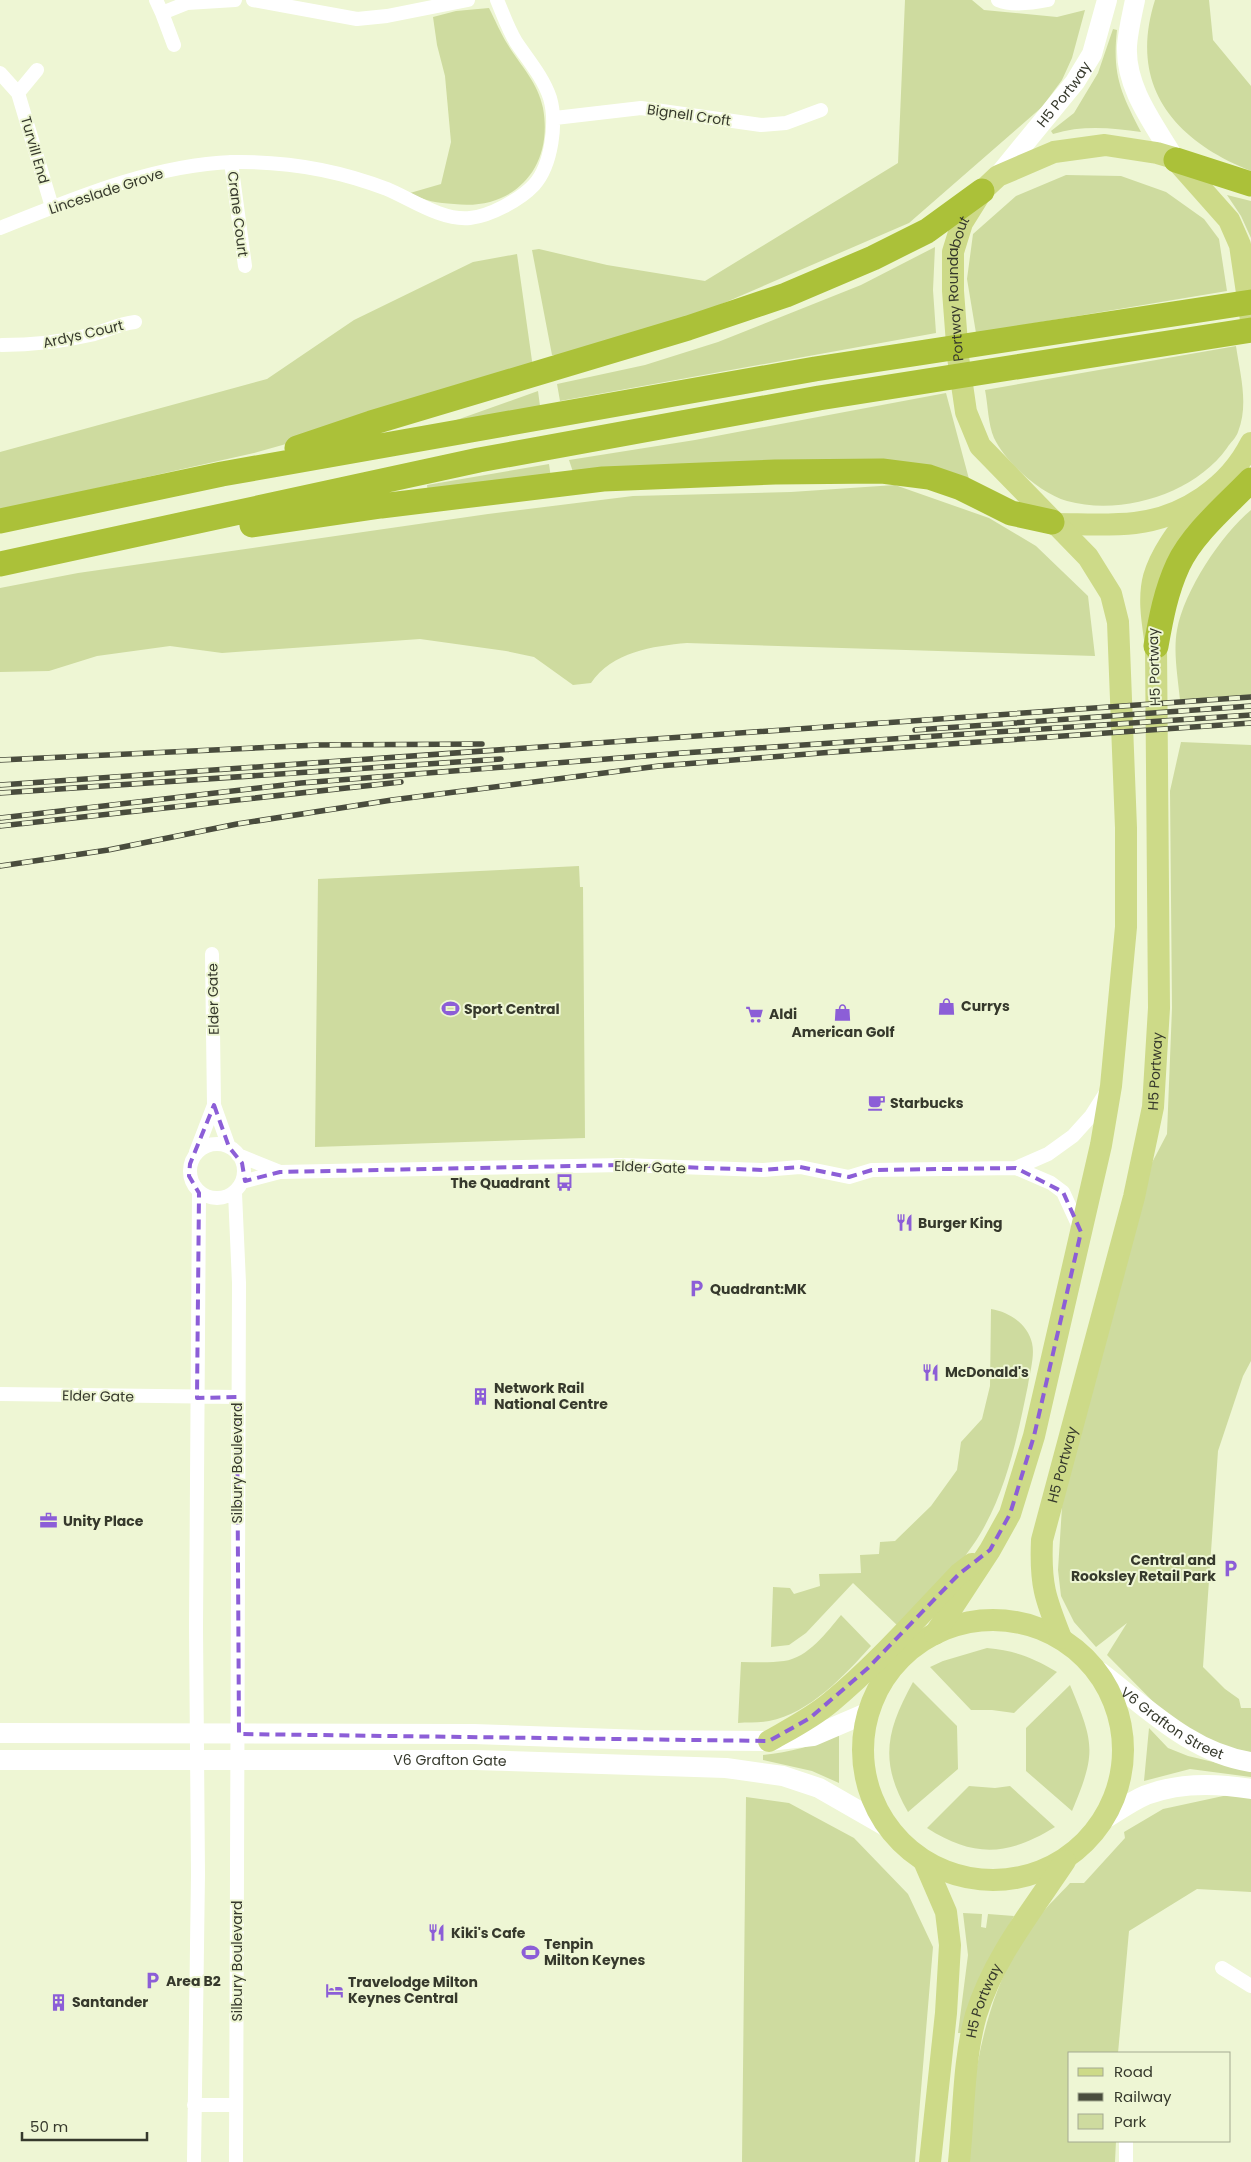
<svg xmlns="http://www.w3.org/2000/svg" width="1251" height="2162" viewBox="0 0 1251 2162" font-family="Poppins,sans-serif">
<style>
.green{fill:#cedb9f}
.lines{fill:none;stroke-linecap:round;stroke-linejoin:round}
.street{stroke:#fff;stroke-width:14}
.secondary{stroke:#fff;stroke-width:20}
.primary{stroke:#cdda88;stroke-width:22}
.highway{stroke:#abc139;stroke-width:25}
.rail-casing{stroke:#494c3d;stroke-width:5.5}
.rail{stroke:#eef6d4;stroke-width:4;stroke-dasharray:11;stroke-linecap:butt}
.marked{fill:none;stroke:#8c5ed7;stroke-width:4;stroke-dasharray:10 6;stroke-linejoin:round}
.labels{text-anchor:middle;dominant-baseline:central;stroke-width:4;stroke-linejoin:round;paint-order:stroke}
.street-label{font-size:14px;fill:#36392c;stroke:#eef6d4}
.poi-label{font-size:14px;font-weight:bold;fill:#36392c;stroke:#eef6d4;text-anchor:start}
</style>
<rect width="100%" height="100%" fill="#eef6d4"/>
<path class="green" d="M905,0H972L984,10L1057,17L1085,10L1072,58L1062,80L1042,107L909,223L703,312L562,355H552L532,250L539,249L607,265L705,281L898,163Z
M1155,0H1209L1213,40L1251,86V171C1173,140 1128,85 1155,0Z
M489,8C495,20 501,34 508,45C521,66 538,83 543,108C554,169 513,211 454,204C437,203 425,201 410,193L441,184L451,142L445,76L437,45L433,17L456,11Z
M1113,29L1117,30C1112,75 1121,93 1141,132C1112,128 1082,125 1053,134L1051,131L1074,113L1098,73Z
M1066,175L1121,176L1166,192L1204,219L1219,239L1227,291L976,333L967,279L973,234L1016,196Z
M1227,195L1251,201V238L1241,216Z
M935,247L933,290L936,333L560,401L557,384L645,365L718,342L861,285Z
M517,254L533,368L375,419L254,453L0,510V452L267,379L354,320L473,262Z
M1236,346C1240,374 1249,404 1238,432C1236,438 1230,443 1227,448C1194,494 1122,516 1067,501C1041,494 1006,463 994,438C988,424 988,405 985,390Z
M538,391L540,406L434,428Z
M946,393L969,479L574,475L569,460L695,440Z
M549,464L551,478L428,494L427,485Z
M895,485L989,518L1036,546L1088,596L1095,656L687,643C653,646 612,652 591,683L573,685L534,657L506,651L420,639L222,653L170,646L97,656L49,671L0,672V588L78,573L488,514L633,496L791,492Z
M1251,510V696L1180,700C1178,678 1173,652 1177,630C1184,591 1221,535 1251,510Z
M1181,742L1251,745V1361L1243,1376L1218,1451L1203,1667L1225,1689L1239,1699L1241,1708H1251V1762L1192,1741L1107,1655L1127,1623L1096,1647L1074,1622L1061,1596L1058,1570L1066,1444L1134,1197L1167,1134L1172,1008L1170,791Z
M579,866L580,887H583L585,1138L315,1147L318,879Z
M991,1309C1010,1312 1028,1325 1032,1343C1035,1355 1030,1372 1028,1385C1017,1439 1005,1499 973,1545C953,1575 924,1601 899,1627L853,1583L806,1633L789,1645L771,1647L773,1587L790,1588L794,1594L820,1586L819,1574L861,1573L860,1555L879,1554L880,1542L895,1541L931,1506L957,1470L961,1442L982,1419L990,1386Z
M841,1615L871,1646C844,1676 810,1713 769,1721C759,1723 748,1722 738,1723L741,1662C755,1662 770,1663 784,1661C808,1658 827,1632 841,1615Z
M987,1648C1016,1651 1032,1657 1057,1672L1014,1713L992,1710H971L930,1667L943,1661Z
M913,1682L957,1726L958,1769L908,1812C879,1762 886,1731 913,1682Z
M1070,1685C1094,1743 1097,1752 1072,1811L1026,1771V1728Z
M1149,1728L1168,1748L1188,1756L1251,1771V1777L1190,1769L1144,1781Z
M839,1735V1783L812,1771L763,1760V1755C790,1752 814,1746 839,1735Z
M969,1786L995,1788L1010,1786L1055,1827C1008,1856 974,1858 927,1828Z
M1251,1790V1892L1197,1889L1129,1931L1118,2053H1070V2141H1116L1115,2162H963C975,2075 982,1988 1039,1917C1048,1905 1060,1894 1070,1883H1084L1125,1838L1124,1832L1163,1809Z
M746,1797L789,1803L854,1838L908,1894L933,1947L915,2162H742Z
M963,1913L982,1914L981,1927L986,1928L988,1914L1014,1916L985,1968L964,2033H958L968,1955Z"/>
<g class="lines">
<path class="street" d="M156,0L162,13
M253,0L357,19L387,16L468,0
M998,0C1012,6 1033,3 1048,0
M174,45L162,13L187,3L235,0
M0,73L18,93L52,207
M18,93L37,70
M555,118L641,108L761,125L786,123L821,110
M231,162L245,266
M0,228C73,199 152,165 232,162C284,161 338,170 387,189C411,199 442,221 470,218C490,216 520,200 534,185C552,165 557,122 550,98C543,77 528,60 516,42C508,29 503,14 497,0
M2,345C32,345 60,342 90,335C106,331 118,324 135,322
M214,1105L229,1147
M190 1171a27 27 0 1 1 54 0a27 27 0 1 1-54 0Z
M196,1152L214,1105L212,954
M238,1155L280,1172
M1016,1168L1051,1183L1063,1192L1081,1231
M242,1182L280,1172L622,1165L763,1170L800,1167L849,1177L872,1170L1016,1168L1048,1154L1073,1136L1091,1116L1105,1094
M235,1193L239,1283L236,2162
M0,1394L237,1397
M1222,1968L1251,1986
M194,2105H236
M194,2162L198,1874L196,1627L199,1193
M1126,2162V2141"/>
<g class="secondary">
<path d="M1135,0C1132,15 1128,31 1127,46C1125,88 1154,124 1174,158"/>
<path id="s1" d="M998,176L1075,82L1092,54L1107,0"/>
<path id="s2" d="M1100,1672C1146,1707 1191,1753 1251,1762"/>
<path d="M0,1733L474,1734L643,1740L769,1741L813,1736L869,1712"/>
<path id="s3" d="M0,1760H475L726,1768L783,1776L819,1788L887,1827"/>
<path d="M1105,1819C1118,1811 1132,1801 1146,1795C1180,1782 1216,1783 1251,1789"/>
</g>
<g class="primary">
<path d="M1054,524C1081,524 1109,526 1135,523C1184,517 1229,487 1251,443"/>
<circle cx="993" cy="1750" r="130"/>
<path id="s4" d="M935,1634L990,1550L1010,1514L1034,1436L1101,1145L1111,1086L1126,927V828L1118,622L1111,594L1088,557L980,446L966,412L958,357L953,291V252L962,223L982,191L998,176L1054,152L1105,145L1157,153L1174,158L1229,220L1240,245L1251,320"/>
<path id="s5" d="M1061,1638C1045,1598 1040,1584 1042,1540L1134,1197L1153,1107L1159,1008L1156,646C1153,624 1148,599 1154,577C1162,549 1184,524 1201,501"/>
<path d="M769,1741C790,1729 812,1718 831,1702C877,1664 918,1617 959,1574L972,1564"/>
<path d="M924,1861L946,1912L950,1945L946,2013L930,2162"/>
<path id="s6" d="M959,2162C964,2114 963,2061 976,2015C994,1957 1032,1911 1065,1861"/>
</g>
<path class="highway" d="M1176,160L1251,184
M297,448L371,423L688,328L786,295L873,258L927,231L982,191
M0,521L222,474L815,369L1251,302
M252,525L381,506L603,479L775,472L882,471L929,477L961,488L1011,513L1052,522
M0,564L479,460L819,398L1251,330
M1156,646C1161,618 1166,591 1178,565C1193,533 1227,505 1251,480"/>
<defs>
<path id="rail" d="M915,730L1251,706
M0,760L317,745L482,744
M0,785L1251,697
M0,793L501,759
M0,818L301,783L683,753L1251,715
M0,826L401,782
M0,866L108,850L237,824L392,800L659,766L833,752L1251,723"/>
</defs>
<use href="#rail" class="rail-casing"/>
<use href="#rail" class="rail"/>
</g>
<path class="marked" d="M214,1105L229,1147L242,1163L245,1181L280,1172L622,1165L763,1170L800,1167L849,1177L872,1170L1016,1168L1063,1192L1081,1232L1034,1436L1010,1514L990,1550L959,1574L868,1668L810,1718L769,1741L239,1734L237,1397L197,1398L199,1193L189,1176L190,1164Z"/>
<defs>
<symbol id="shop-bare" viewBox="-9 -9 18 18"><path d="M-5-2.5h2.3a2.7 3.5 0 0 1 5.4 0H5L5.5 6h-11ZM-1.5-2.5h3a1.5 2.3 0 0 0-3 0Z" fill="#8c5ed7" stroke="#eef6d4" stroke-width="2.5" paint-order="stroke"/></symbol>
<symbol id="stadium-bare" viewBox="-9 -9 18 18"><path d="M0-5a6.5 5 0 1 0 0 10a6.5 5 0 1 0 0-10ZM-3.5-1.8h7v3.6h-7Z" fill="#8c5ed7" stroke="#eef6d4" stroke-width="2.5" paint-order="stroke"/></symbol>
<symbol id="supermarket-bare" viewBox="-9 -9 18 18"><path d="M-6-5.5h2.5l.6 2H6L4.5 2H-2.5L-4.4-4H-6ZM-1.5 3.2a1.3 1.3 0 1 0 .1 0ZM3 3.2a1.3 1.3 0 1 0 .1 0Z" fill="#8c5ed7" stroke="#eef6d4" stroke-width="2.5" paint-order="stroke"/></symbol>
<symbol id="cafe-bare" viewBox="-9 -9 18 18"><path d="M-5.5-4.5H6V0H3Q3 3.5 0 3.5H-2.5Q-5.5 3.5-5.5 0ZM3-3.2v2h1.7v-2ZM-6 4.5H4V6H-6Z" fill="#8c5ed7" stroke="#eef6d4" stroke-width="2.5" paint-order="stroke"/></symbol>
<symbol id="bus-bare" viewBox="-9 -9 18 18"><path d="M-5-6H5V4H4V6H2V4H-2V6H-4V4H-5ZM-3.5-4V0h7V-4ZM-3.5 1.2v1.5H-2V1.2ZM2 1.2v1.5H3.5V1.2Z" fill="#8c5ed7" stroke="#eef6d4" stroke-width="2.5" paint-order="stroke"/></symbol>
<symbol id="restaurant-bare" viewBox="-9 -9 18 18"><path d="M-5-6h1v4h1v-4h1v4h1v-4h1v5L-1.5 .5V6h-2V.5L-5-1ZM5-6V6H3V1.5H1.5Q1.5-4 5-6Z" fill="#8c5ed7" stroke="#eef6d4" stroke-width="2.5" paint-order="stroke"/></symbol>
<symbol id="parking-bare" viewBox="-9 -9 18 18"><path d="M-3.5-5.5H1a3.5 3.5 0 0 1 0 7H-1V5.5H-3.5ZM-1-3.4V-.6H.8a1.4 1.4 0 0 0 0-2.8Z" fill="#8c5ed7" stroke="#eef6d4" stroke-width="2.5" paint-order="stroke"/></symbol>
<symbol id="building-bare" viewBox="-9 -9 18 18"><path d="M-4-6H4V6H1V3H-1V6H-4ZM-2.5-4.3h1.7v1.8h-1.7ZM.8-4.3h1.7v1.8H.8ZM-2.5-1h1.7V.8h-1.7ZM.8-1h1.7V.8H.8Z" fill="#8c5ed7" stroke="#eef6d4" stroke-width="2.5" paint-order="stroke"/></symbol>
<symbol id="office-bare" viewBox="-9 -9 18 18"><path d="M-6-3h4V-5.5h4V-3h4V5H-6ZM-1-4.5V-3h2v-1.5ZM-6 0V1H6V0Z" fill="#8c5ed7" stroke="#eef6d4" stroke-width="2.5" paint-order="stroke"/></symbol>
<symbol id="hotel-bare" viewBox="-9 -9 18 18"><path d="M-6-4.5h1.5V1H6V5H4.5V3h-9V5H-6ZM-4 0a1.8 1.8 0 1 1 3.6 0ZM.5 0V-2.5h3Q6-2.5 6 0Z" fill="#8c5ed7" stroke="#eef6d4" stroke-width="2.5" paint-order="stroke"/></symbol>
</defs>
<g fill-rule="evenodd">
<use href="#shop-bare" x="934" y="994" width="25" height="25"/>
<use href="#stadium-bare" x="438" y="996" width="25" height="25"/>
<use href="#shop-bare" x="830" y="1000" width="25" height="25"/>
<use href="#supermarket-bare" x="742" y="1002" width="25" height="25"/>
<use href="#cafe-bare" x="864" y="1090" width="25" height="25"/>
<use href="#bus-bare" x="552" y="1170" width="25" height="25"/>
<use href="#restaurant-bare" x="892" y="1210" width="25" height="25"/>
<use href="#parking-bare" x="684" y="1276" width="25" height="25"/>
<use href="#restaurant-bare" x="918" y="1360" width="25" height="25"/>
<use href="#building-bare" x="468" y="1384" width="25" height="25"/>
<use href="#office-bare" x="36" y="1508" width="25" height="25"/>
<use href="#parking-bare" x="1218" y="1556" width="25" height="25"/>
<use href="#restaurant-bare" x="424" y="1920" width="25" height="25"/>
<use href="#stadium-bare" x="518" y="1940" width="25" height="25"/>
<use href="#parking-bare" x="140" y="1968" width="25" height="25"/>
<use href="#hotel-bare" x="322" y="1978" width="25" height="25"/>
<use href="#building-bare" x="46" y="1990" width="25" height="25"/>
</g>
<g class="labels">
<g class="street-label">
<text stroke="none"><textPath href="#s1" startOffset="105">H5 Portway</textPath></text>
<text transform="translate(689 115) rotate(8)">Bignell Croft</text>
<text transform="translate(35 150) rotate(74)">Turvill End</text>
<text transform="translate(106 191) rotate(-18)">Linceslade Grove</text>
<text transform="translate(238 214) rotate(83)">Crane Court</text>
<text stroke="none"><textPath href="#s4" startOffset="1435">Portway Roundabout</textPath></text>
<text transform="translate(83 334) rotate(-13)">Ardys Court</text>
<text transform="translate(1154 667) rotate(-92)">H5 Portway</text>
<text transform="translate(213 999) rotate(-91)">Elder Gate</text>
<text stroke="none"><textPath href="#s5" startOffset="584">H5 Portway</textPath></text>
<text transform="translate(650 1167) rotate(2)">Elder Gate</text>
<text transform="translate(98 1396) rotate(1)">Elder Gate</text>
<text transform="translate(237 1463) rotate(-90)">Silbury Boulevard</text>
<text stroke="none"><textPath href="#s5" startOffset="179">H5 Portway</textPath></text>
<text stroke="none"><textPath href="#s2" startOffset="89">V6 Grafton Street</textPath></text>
<text stroke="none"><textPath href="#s3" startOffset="450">V6 Grafton Gate</textPath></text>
<text transform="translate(237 1961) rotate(-90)">Silbury Boulevard</text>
<text stroke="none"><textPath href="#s6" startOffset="164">H5 Portway</textPath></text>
</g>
<g class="poi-label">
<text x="961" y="1006">Currys</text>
<text x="464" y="1009">Sport Central</text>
<text x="769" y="1014">Aldi</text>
<text x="843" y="1032" text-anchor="middle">American Golf</text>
<text x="890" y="1103">Starbucks</text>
<text x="550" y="1183" text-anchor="end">The Quadrant</text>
<text x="918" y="1223">Burger King</text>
<text x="710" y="1289">Quadrant:MK</text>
<text x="945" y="1372">McDonald's</text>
<text x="494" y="1388">Network Rail<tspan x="494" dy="16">National Centre</tspan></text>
<text x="63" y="1521">Unity Place</text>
<text x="1216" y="1560" text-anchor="end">Central and<tspan x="1216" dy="16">Rooksley Retail Park</tspan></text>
<text x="451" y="1933">Kiki's Cafe</text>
<text x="544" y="1944">Tenpin<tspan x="544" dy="16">Milton Keynes</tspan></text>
<text x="166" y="1981">Area B2</text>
<text x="348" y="1982">Travelodge Milton<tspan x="348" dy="16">Keynes Central</tspan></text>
<text x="72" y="2002">Santander</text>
</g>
</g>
<rect x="1068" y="2052" width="162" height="90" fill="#eef6d4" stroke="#a4aa91"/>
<rect x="1078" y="2068" width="25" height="8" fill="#cdda88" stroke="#a4aa91"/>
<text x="1114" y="2077" font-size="15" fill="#36392c">Road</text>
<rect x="1078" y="2093" width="25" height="8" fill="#494c3d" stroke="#a4aa91"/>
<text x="1114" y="2102" font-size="15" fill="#36392c">Railway</text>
<rect x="1078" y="2114" width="25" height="15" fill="#cedb9f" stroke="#a4aa91"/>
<text x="1114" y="2127" font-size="15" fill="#36392c">Park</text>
<path d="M22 2132v8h125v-8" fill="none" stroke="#36392c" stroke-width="2.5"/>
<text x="30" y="2132" font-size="15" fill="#36392c" stroke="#eef6d4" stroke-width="4" paint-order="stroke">50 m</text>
</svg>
